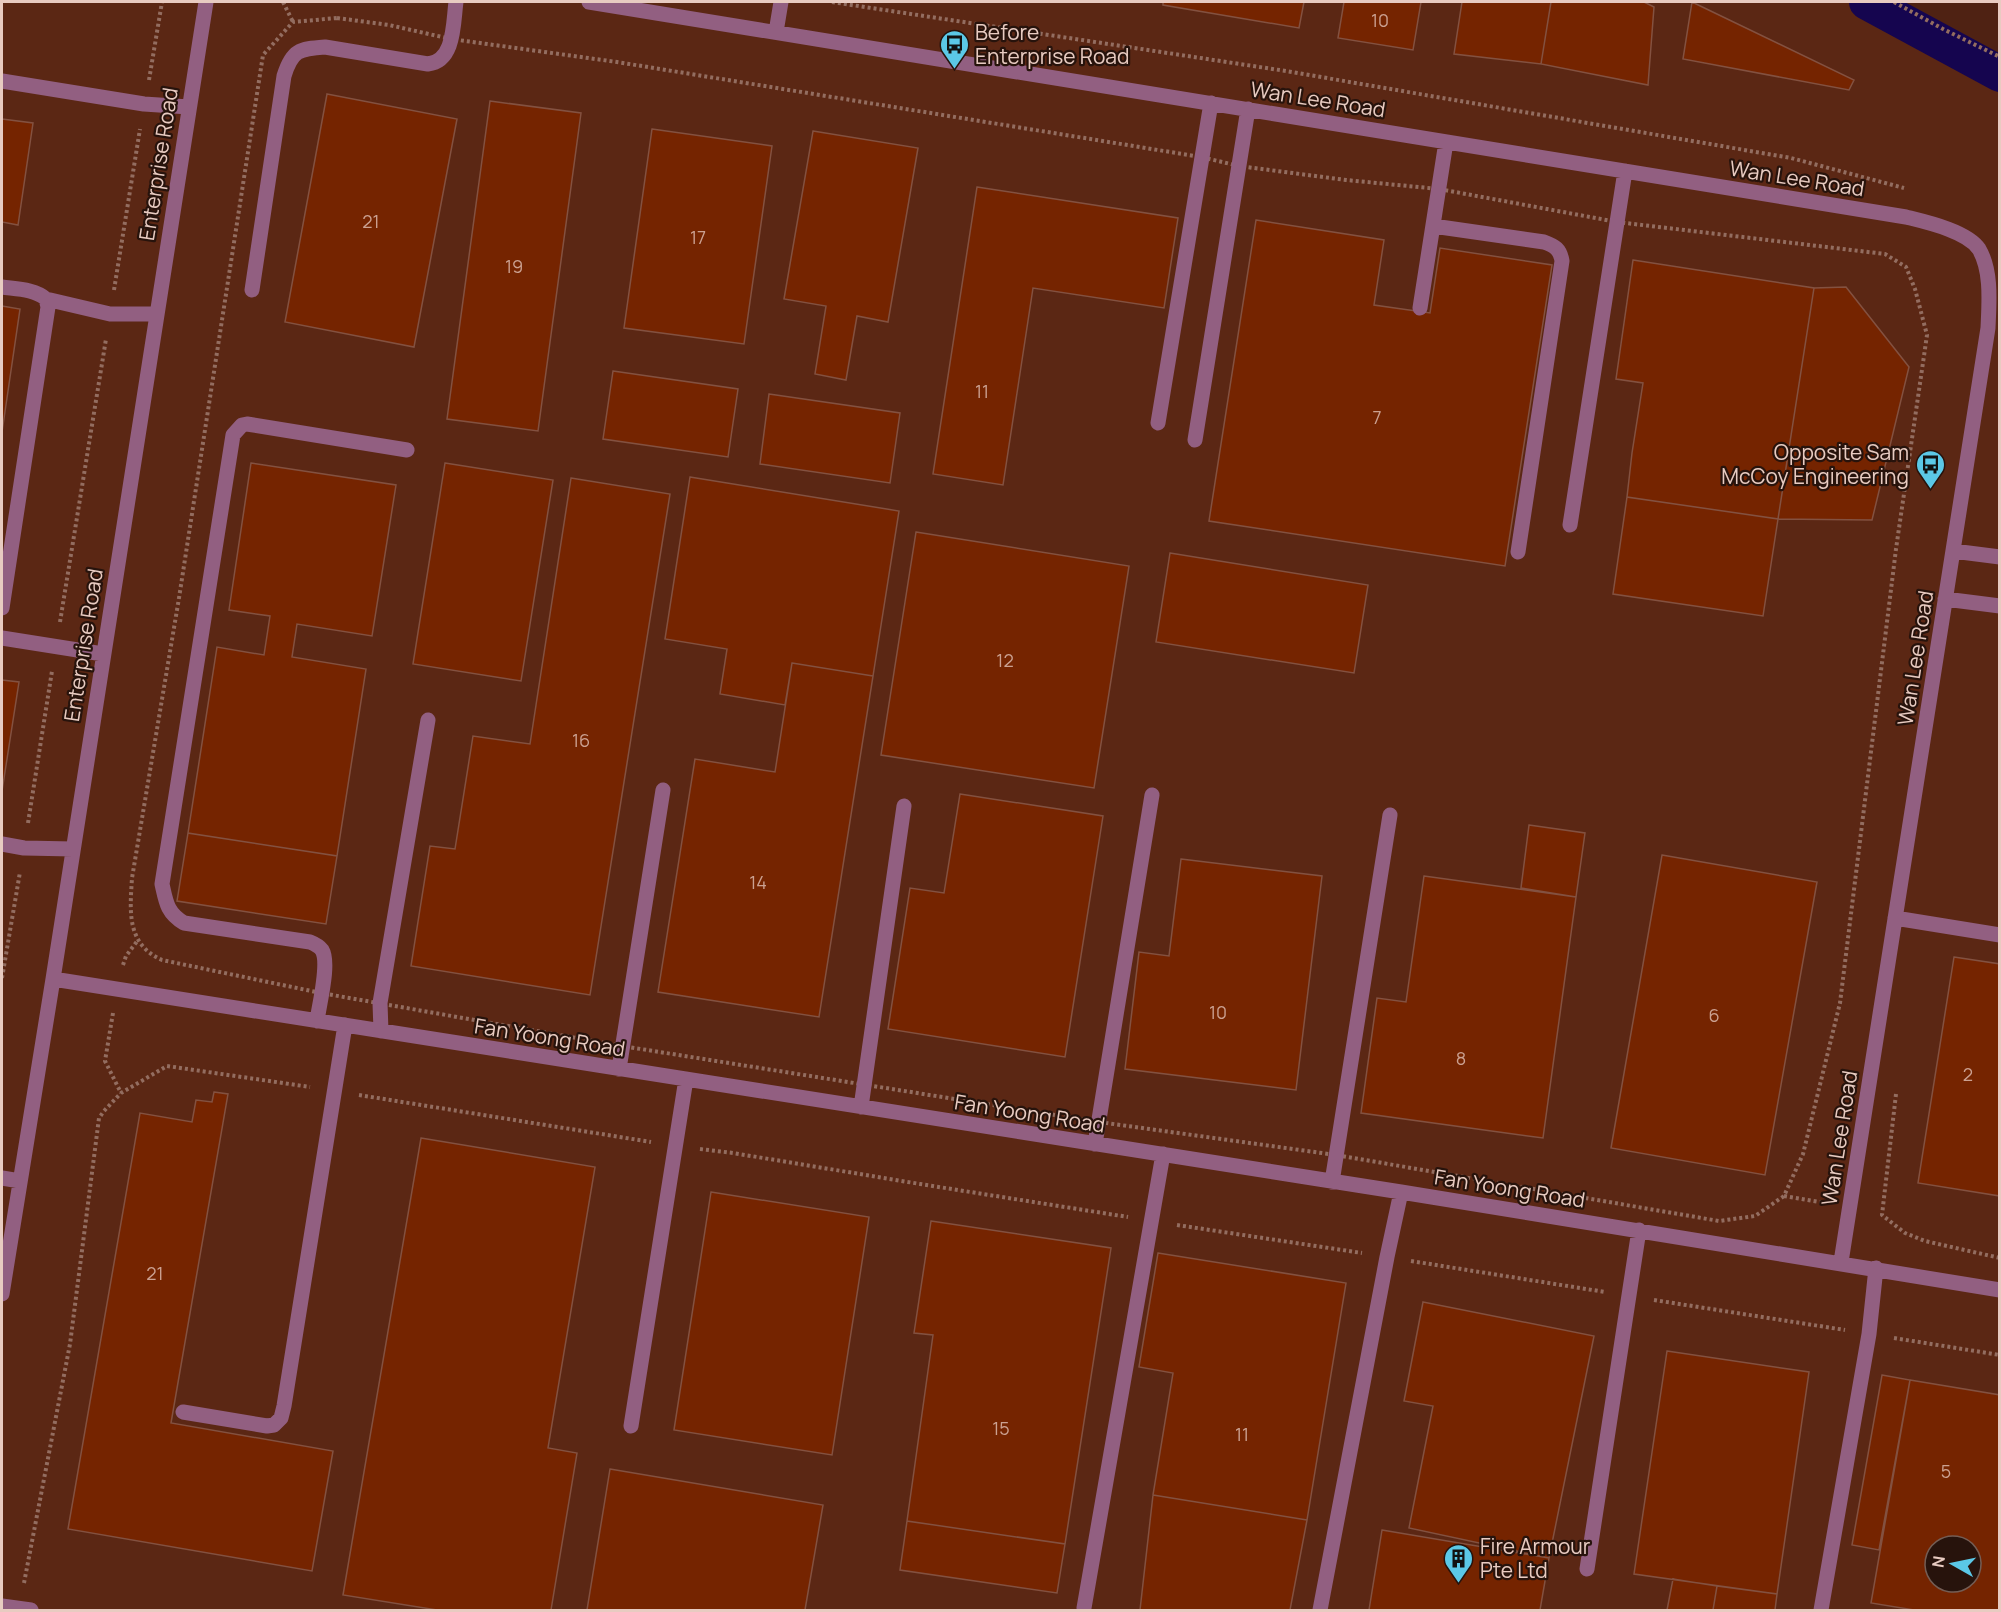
<svg xmlns="http://www.w3.org/2000/svg" width="2001" height="1612" viewBox="0 0 2001 1612" font-family="Manrope,sans-serif">
<style>
.built{fill:#5b2714;fill-rule:evenodd}
.lines{fill:none;stroke-linecap:round;stroke-linejoin:round}
.canal{stroke:#15054f;stroke-width:36}
.building{fill:#752400;stroke:#835140;stroke-width:1.5;fill-rule:evenodd}
.path{stroke:#936d60;stroke-width:4;stroke-dasharray:3 3;stroke-linecap:butt}
.minor{stroke:#925f81;stroke-width:15}
.labels{text-anchor:middle;dominant-baseline:central;stroke-width:4.5;stroke-linejoin:round;paint-order:stroke}
.number-label{font-size:18px;fill:#cba191}
.poi-label{font-size:21px;fill:#e8cbc1;stroke:#27130c;text-anchor:start}
.street-label{font-size:21px;fill:#e8cbc1;stroke:#27130c}
</style>
<rect width="100%" height="100%" fill="#4f2213"/>
<path class="built" d="M2,2H1895L1999,58V1610H2ZM1935,1546H1971V1582H1935Z"/>
<g class="lines">
<path class="canal" d="M1867,2L2000,74"/>
</g>
<path class="building" d="M1163,2H1304L1299,28L1163,5Z
M1344,2H1421L1413,50L1338,38Z
M1462,2H1551L1541,64L1454,54Z
M1551,2H1644L1654,7L1648,85L1541,64Z
M1692,2L1854,80L1849,90L1683,59Z
M327,94L457,119L414,347L285,322Z
M490,101L581,113L538,431L447,419Z
M2,119L33,123L18,225L2,222Z
M652,129L772,146L744,344L624,328Z
M813,131L918,148L888,322L857,316L846,380L815,374L826,306L784,299Z
M977,187L1178,218L1164,308L1033,288L1003,485L933,474Z
M1256,220L1384,240L1374,305L1430,313L1440,248L1552,265L1505,566L1209,521Z
M1633,260L1814,288L1778,519L1627,497L1632,453L1643,383L1616,379Z
M1846,287L1909,367L1872,520L1778,519L1814,288Z
M2,306L20,309L2,432Z
M613,371L738,389L728,457L603,439Z
M769,394L900,413L890,483L760,464Z
M251,463L396,485L372,636L297,624L292,657L366,669L337,856L188,833L217,647L264,655L270,616L229,610Z
M445,463L553,480L521,681L413,664Z
M690,477L899,511L873,676L792,663L785,705L720,694L727,649L665,639Z
M571,478L670,494L590,995L411,966L430,846L455,849L473,736L530,744Z
M1627,497L1778,519L1763,616L1613,594Z
M916,532L1129,566L1094,788L881,755Z
M1170,553L1368,585L1354,673L1156,642Z
M792,663L873,676L819,1017L658,992L695,759L775,772Z
M2,680L19,682L2,791Z
M960,794L1103,816L1065,1057L888,1029L910,888L944,893Z
M1529,825L1585,833L1576,897L1521,888Z
M188,833L337,856L326,924L177,901Z
M1662,855L1817,882L1765,1175L1611,1148Z
M1181,859L1322,876L1296,1090L1125,1069L1139,952L1169,956Z
M1424,876L1576,897L1543,1138L1361,1113L1377,998L1406,1002Z
M1954,957L2000,964V1196L1918,1183Z
M214,1092L228,1094L171,1423L333,1451L312,1571L68,1529L140,1113L192,1122L196,1100L212,1102Z
M421,1138L595,1167L548,1448L577,1453L551,1610H437L343,1595Z
M711,1192L869,1217L832,1455L674,1430Z
M931,1221L1111,1248L1065,1544L907,1521L933,1335L914,1333Z
M1158,1253L1346,1283L1307,1520L1153,1495L1173,1373L1139,1367Z
M1423,1302L1594,1336L1549,1558L1409,1528L1433,1406L1404,1401Z
M1667,1351L1809,1372L1777,1594L1634,1574Z
M1882,1375L1910,1380L1879,1550L1852,1545Z
M1910,1380L2000,1395V1610H1914L1871,1603ZM1935,1546H1971V1582H1935Z
M610,1469L823,1505L805,1610H587Z
M1153,1495L1307,1520L1290,1610H1140Z
M907,1521L1065,1544L1057,1593L900,1570Z
M1382,1530L1549,1558L1540,1610H1369Z
M1673,1579L1717,1586L1713,1610H1667Z
M1717,1586L1777,1594L1775,1610H1713Z"/>
<g class="lines">
<path class="path" d="M283,2L293,22
M832,2L1286,71L1791,158L1904,188
M1894,2L1943,29L2000,57
M337,18L389,25L451,39L617,62L1201,157L1239,166L1346,180L1439,189L1617,222L1885,254L1906,267L1915,289L1927,335L1896,549L1840,1003L1803,1154L1784,1196L1755,1216L1719,1221L1336,1155L1099,1122L622,1046L321,993L162,960C126,944 130,911 132,878L179,598L263,55L293,22Z
M149,80L162,2
M114,290L140,129
M60,622L106,339
M28,823L52,671
M123,965L126,956L138,940
M2,978L20,872
M113,1013L105,1061L121,1093
M1896,1094L1882,1215L1905,1233L1925,1241L2000,1258
M359,1095L651,1142
M700,1149L733,1153L920,1184L1128,1217
M1784,1196L1825,1203
M1177,1225L1362,1253
M1411,1261L1605,1292
M1654,1300L1845,1330
M1894,1338L2000,1355
M24,1583L70,1344L99,1118L104,1111L121,1093L167,1066L310,1087"/>
<path class="minor" d="M589,2L1906,217C1926,222 1967,231 1979,249C1992,271 1989,303 1988,328L1841,1262
M776,32L781,2
M2,81L144,104L189,107
M1433,226L1544,242C1555,246 1560,249 1562,261L1518,552
M2,287C16,289 35,289 46,299L110,314H156
M252,290L284,76C292,50 299,49 325,47L428,64C455,61 453,23 456,2
M1420,308L1446,142
M1158,423L1211,103
M1195,440L1248,109
M1570,525L1625,171
M1953,551L2000,557
M1945,599L2000,606
M2,608L48,307L46,299
M2,638L103,654
M2,844L24,848L73,849
M1895,918L2000,935
M53,979L1401,1192L2000,1290
M317,1021C319,1005 330,963 322,950C319,946 315,944 310,942L184,923C167,913 166,902 162,884L233,435L242,425L247,424L407,450
M381,1031L380,1003L428,720
M619,1069L663,790
M861,1107L904,806
M1095,1144L1152,795
M2,1178L20,1181
M1332,1182L1390,815
M2,1294L53,979L206,2
M183,1412L267,1426L274,1425L281,1418L284,1406L345,1025
M631,1426L686,1079
M1587,1569L1639,1230
M2,1606L31,1610
M1084,1608L1163,1154
M1320,1610L1387,1257L1401,1192
M1821,1610L1869,1334L1876,1268"/>
</g>
<defs>
<symbol id="bus-pin" viewBox="-11 -11 22 30"><path d="M0 17L-7.5 6A9.5 9.5 0 1 1 7.5 6Z" fill="#5bc8e7" stroke="#27130c"/><path d="M-5-6H5V4H4V6H2V4H-2V6H-4V4H-5ZM-3.5-4V0h7V-4ZM-3.5 1.2v1.5H-2V1.2ZM2 1.2v1.5H3.5V1.2Z" fill="#111"/></symbol>
<symbol id="building-pin" viewBox="-11 -11 22 30"><path d="M0 17L-7.5 6A9.5 9.5 0 1 1 7.5 6Z" fill="#5bc8e7" stroke="#27130c"/><path d="M-4-6H4V6H1V3H-1V6H-4ZM-2.5-4.3h1.7v1.8h-1.7ZM.8-4.3h1.7v1.8H.8ZM-2.5-1h1.7V.8h-1.7ZM.8-1h1.7V.8H.8Z" fill="#111"/></symbol>
</defs>
<g fill-rule="evenodd">
<use href="#bus-pin" x="938" y="28" width="33" height="45"/>
<use href="#bus-pin" x="1914" y="448" width="33" height="45"/>
<use href="#building-pin" x="1442" y="1542" width="33" height="45"/>
</g>
<g class="labels">
<g class="number-label">
<text x="1380" y="20">10</text>
<text x="371" y="221">21</text>
<text x="698" y="237">17</text>
<text x="514" y="266">19</text>
<text x="982" y="391">11</text>
<text x="1377" y="417">7</text>
<text x="1005" y="660">12</text>
<text x="581" y="740">16</text>
<text x="758" y="882">14</text>
<text x="1218" y="1012">10</text>
<text x="1714" y="1015">6</text>
<text x="1461" y="1058">8</text>
<text x="1968" y="1074">2</text>
<text x="155" y="1273">21</text>
<text x="1001" y="1428">15</text>
<text x="1242" y="1434">11</text>
<text x="1946" y="1471">5</text>
</g>
<g class="poi-label">
<text x="975" y="32">Before<tspan x="975" dy="24">Enterprise Road</tspan></text>
<text x="1909" y="452" text-anchor="end">Opposite Sam<tspan x="1909" dy="24">McCoy Engineering</tspan></text>
<text x="1480" y="1546">Fire Armour<tspan x="1480" dy="24">Pte Ltd</tspan></text>
</g>
<g class="street-label">
<text transform="translate(1318 99) rotate(9)">Wan Lee Road</text>
<text transform="translate(158 164) rotate(-81)">Enterprise Road</text>
<text transform="translate(1797 178) rotate(9)">Wan Lee Road</text>
<text transform="translate(83 645) rotate(-81)">Enterprise Road</text>
<text transform="translate(1915 658) rotate(-81)">Wan Lee Road</text>
<text transform="translate(550 1037) rotate(9)">Fan Yoong Road</text>
<text transform="translate(1030 1113) rotate(9)">Fan Yoong Road</text>
<text transform="translate(1839 1138) rotate(-81)">Wan Lee Road</text>
<text transform="translate(1510 1188) rotate(9)">Fan Yoong Road</text>
</g>
</g>
<rect width="2001" height="1612" fill="none" stroke="#e8cbc1" stroke-width="6"/>
<g transform="translate(1953 1564) rotate(279)"><circle r="28" fill="#27130c" stroke="#745d54" stroke-width="1.5"/>
<path d="M0-4.5L10 22L0 15L-10 22Z" fill="#5bc8e7"/>
<text y="-9" font-size="16" font-weight="bold" text-anchor="middle" fill="#e8cbc1">N</text>
</g>
</svg>
